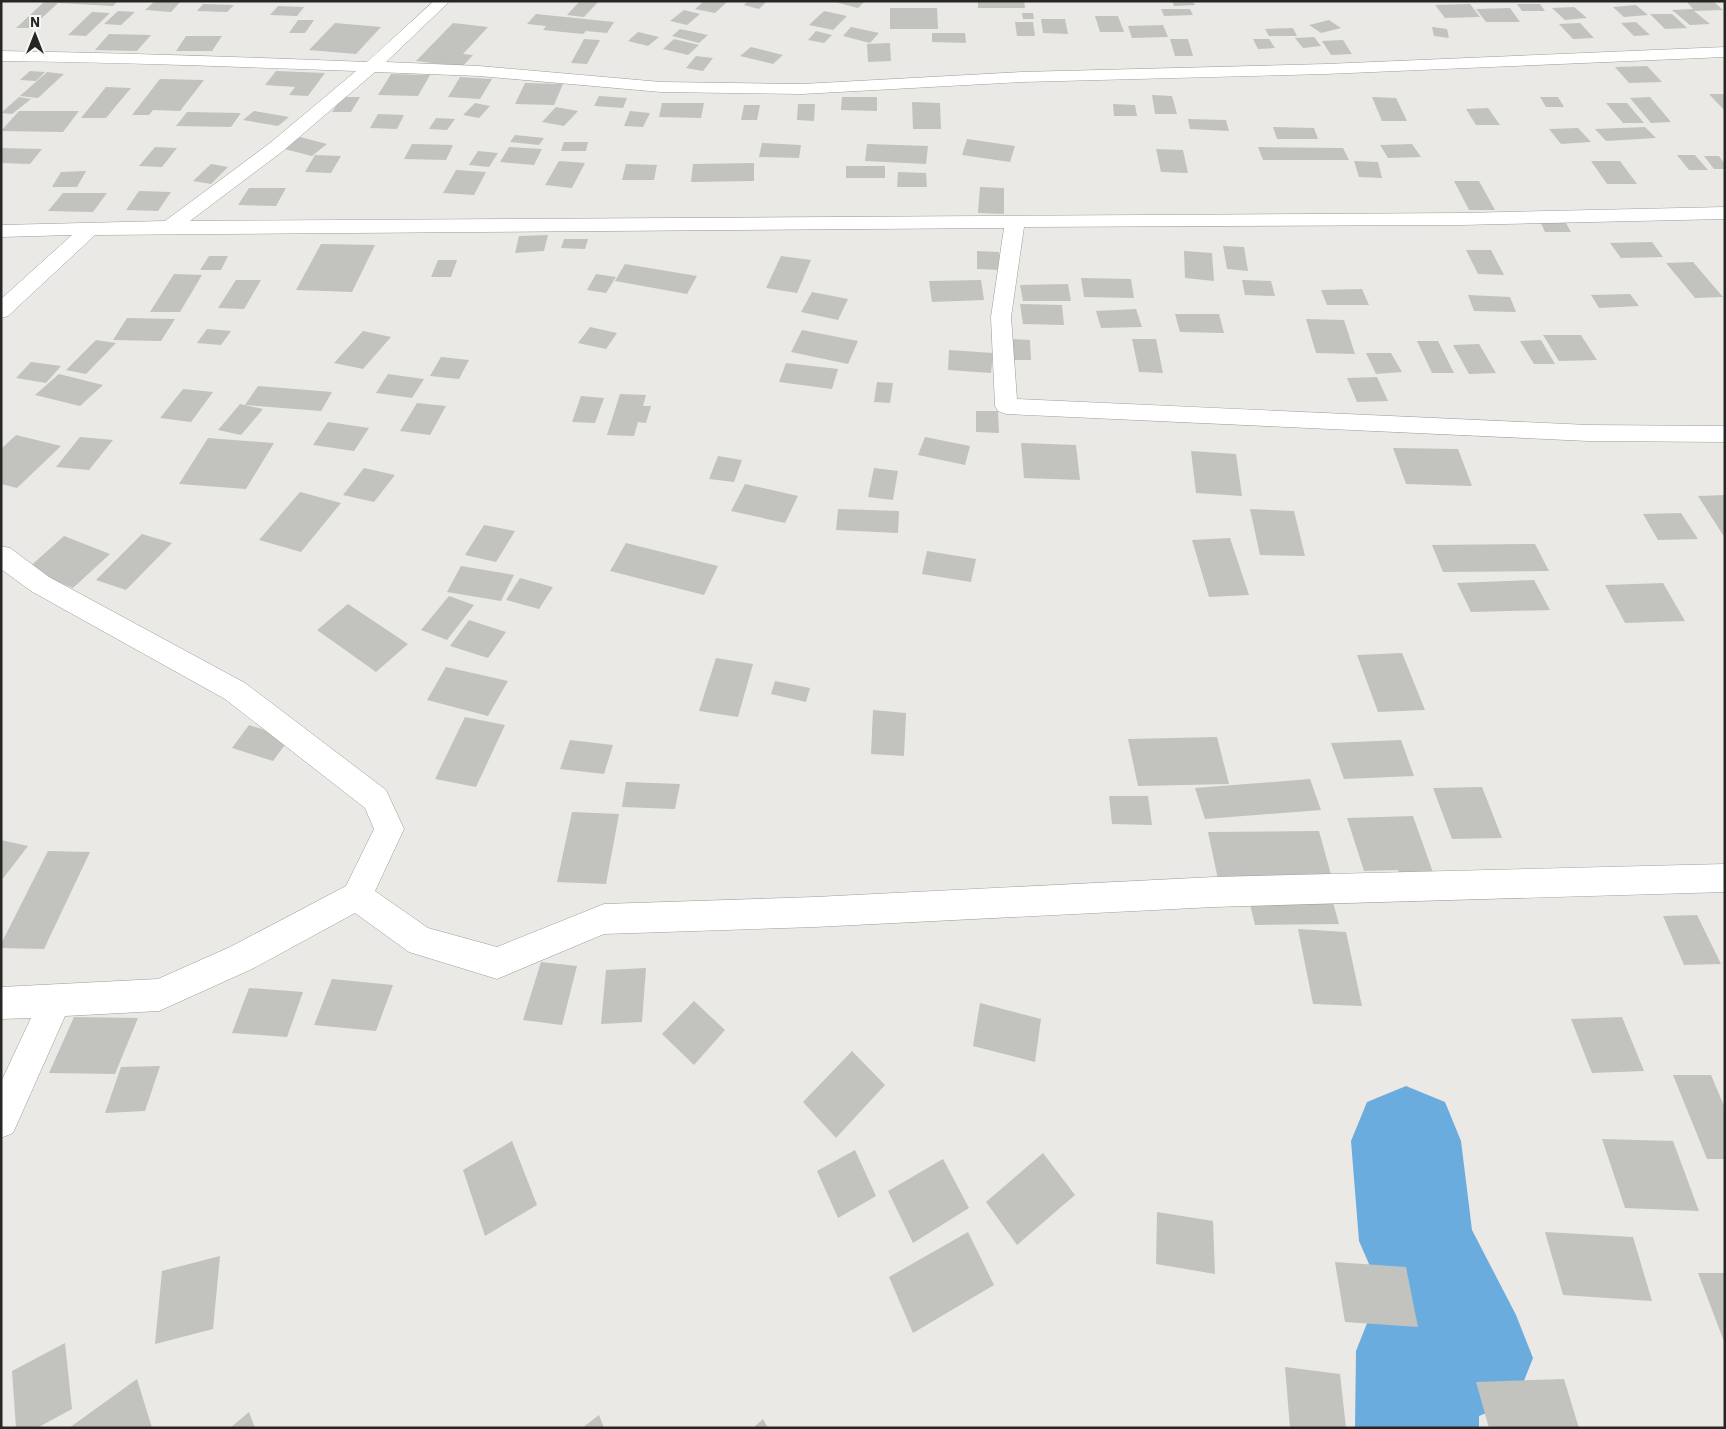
<svg xmlns="http://www.w3.org/2000/svg" width="1726" height="1429" viewBox="0 0 1726 1429" font-family="'IBM Plex Sans',sans-serif">
<style>
.lines{fill:none;stroke-linecap:round;stroke-linejoin:round}
.river{fill:#6bacdf;fill-rule:evenodd}
.building{fill:#c2c2be}
.minor-casing{stroke:#9d9c99;stroke-width:1}
.minor{fill:#fff;fill-rule:evenodd}
</style>
<rect width="100%" height="100%" fill="#eae9e6"/>
<g class="lines">
<path class="river" d="M1406,1086L1445,1102L1461,1141L1472,1230L1516,1315L1533,1358L1516,1401L1479,1416V1428H1355L1356,1351L1373,1308L1386,1303L1359,1241L1351,1141L1367,1102Z"/>
</g>
<path class="building" d="M45,1H118L113,6L58,3L31,28H16Z
M155,1H181L171,12L145,10Z
M580,1L598,2L584,17L567,15Z
M704,1H728L715,13L695,9Z
M748,1H767L759,9L744,5Z
M831,1H865L858,8Z
M978,1H1024L1025,8H978Z
M1172,1H1193L1195,5L1174,6Z
M1686,1H1713L1723,10L1694,11L1710,24L1690,25L1672,10L1693,9Z
M203,4L234,5L227,12L197,11Z
M1470,4L1480,17L1445,18L1435,5Z
M1517,4H1540L1545,11H1522Z
M1636,5L1648,15L1624,17L1613,7Z
M278,6L304,7L297,16L270,15Z
M1574,7L1587,18L1565,20L1552,8Z
M890,8H937L938,29H890Z
M1510,8L1520,22H1486L1476,9Z
M1161,9H1190L1193,15L1164,16Z
M684,10L700,14L687,25L670,21Z
M118,11L135,12L121,25L104,24Z
M824,11L847,16L833,30L809,25Z
M92,12L110,13L86,36L68,35Z
M1022,13H1033L1034,19H1023Z
M536,14L614,22L607,33L586,31L583,34L543,30L546,26L527,24Z
M1650,14H1672L1687,28L1665,29Z
M1095,16H1118L1124,32H1100Z
M1041,19H1065L1068,34L1043,33Z
M298,20H314L305,33H289Z
M1329,20L1341,28L1321,33L1309,25Z
M1015,22H1033L1035,36H1017Z
M1636,22L1650,35L1634,36L1621,23Z
M335,23L381,27L356,54L309,50Z
M453,23L488,27L463,54L473,55L462,67L416,61Z
M1580,23L1594,38L1573,39L1559,24Z
M1163,25L1168,37L1132,38L1128,26Z
M851,27L879,33L870,43L843,36Z
M1432,27L1447,29L1449,38L1434,36Z
M1293,28L1297,36H1269L1265,29Z
M680,29L708,35L699,43L672,36Z
M816,31L832,35L824,43L808,40Z
M638,32L659,37L648,46L628,41Z
M932,33H965L966,43L932,42Z
M109,34L151,35L137,51L95,50Z
M186,36H222L212,51H176Z
M1314,37L1321,46L1303,48L1295,38Z
M584,39L600,40L587,64L571,63Z
M674,39L699,45L688,55L663,49Z
M1170,39H1188L1193,56H1175Z
M1253,39H1269L1275,48L1258,49Z
M1343,40L1352,54L1331,55L1322,41Z
M890,43L891,61L868,62L867,44Z
M751,47L783,55L773,64L740,56Z
M696,56L713,58L703,71L686,68Z
M1647,66L1662,82L1629,83L1615,67Z
M30,71L45,72L36,81L20,80Z
M276,71L325,73L308,96L289,95L295,87L265,85Z
M47,72L64,74L38,98L20,96Z
M391,74L430,75L418,96L378,95Z
M460,77L492,79L480,99L448,97Z
M160,79L204,80L180,111L153,110L149,115H132Z
M525,83L563,84L554,105L515,104Z
M106,87L131,88L106,118H81Z
M1709,94H1725V111Z
M1152,95L1172,96L1177,114H1155Z
M599,96L627,98L623,108L594,106Z
M19,97L31,99L12,114L1,113Z
M342,97H360L351,112H332Z
M842,97H877V111L841,110Z
M1372,97L1396,98L1407,121H1382Z
M1540,97H1558L1564,107H1546Z
M1650,97L1671,122L1651,123L1630,98Z
M912,102L940,103L941,129H913Z
M475,103L490,106L479,118L463,115Z
M662,103H704L701,118L659,117Z
M1606,103H1627L1644,123H1623Z
M798,104H815L814,121L797,120Z
M1113,104L1135,105L1137,116H1114Z
M744,105H760L757,120H741Z
M556,107L578,111L564,126L542,122Z
M1488,108L1500,125H1476L1466,109Z
M19,111H79L63,132L1,131Z
M254,111L289,117L278,126L243,120Z
M630,111L650,113L643,127L624,126Z
M187,112L241,113L231,127L176,126Z
M378,114L404,115L397,129L370,128Z
M436,118L455,119L447,130L429,129Z
M1188,119L1226,120L1229,131L1190,129Z
M1273,127L1314,128L1318,139H1277Z
M1645,127L1656,138L1606,141L1595,129Z
M1578,128L1591,142L1561,144L1549,129Z
M515,135L544,138L539,145L510,142Z
M300,137L327,144L312,156L284,149Z
M967,139L1015,146L1010,162L962,155Z
M564,142H588L586,151H561Z
M762,143L801,145L799,158L759,157Z
M412,144L453,145L446,160L404,159Z
M867,144L928,146L926,164L865,161Z
M1412,144L1421,157L1388,158L1380,145Z
M155,147L177,148L162,167L139,166Z
M509,147L542,149L534,165L500,162Z
M1258,147L1343,148L1349,160H1263Z
M1,148L42,149L30,164L1,163Z
M1156,149L1183,150L1188,173L1161,172Z
M478,151L498,153L489,167L469,165Z
M315,155L341,156L331,173L305,172Z
M1677,155H1695L1708,170H1689Z
M1704,156H1719L1725,164V169H1714Z
M559,161L585,163L572,188L545,185Z
M1354,161L1378,162L1382,178L1359,177Z
M1591,161H1620L1637,184H1607Z
M754,163V181L691,182L693,164Z
M211,164L228,167L211,184L193,181Z
M626,164L657,165L654,180H622Z
M846,166H885V178H846Z
M456,170L486,172L474,195L443,193Z
M86,171L77,187H52L61,172Z
M898,172L926,173L927,187H897Z
M1454,181H1479L1495,210H1469Z
M980,187L1004,188V214L978,213Z
M249,188H286L276,206L238,205Z
M139,191L171,192L158,211L126,210Z
M63,193H107L93,212L48,211Z
M1541,223H1566L1571,232H1545Z
M548,235L544,251L515,253L519,236Z
M564,239H588L585,249L561,248Z
M1652,242L1663,257L1621,258L1610,243Z
M321,244L375,245L352,292L296,290Z
M1223,246L1244,247L1248,271L1227,269Z
M1466,250H1491L1504,275L1478,274Z
M977,251L999,252L1000,270L977,269Z
M1184,251L1212,253L1214,281L1185,278Z
M209,256H228L221,270H200Z
M781,256L811,260L797,293L766,288Z
M438,260H457L451,277H431Z
M1693,262L1723,297L1695,298L1666,263Z
M625,264L697,276L687,294L615,281Z
M174,274L202,275L180,312H150Z
M596,274L616,277L606,293L587,290Z
M1081,278L1131,279L1134,298L1084,297Z
M236,280H261L244,309L218,308Z
M981,280L984,300L932,302L929,281Z
M1242,280L1271,281L1275,296L1245,295Z
M1068,284L1071,301H1023L1020,285Z
M1362,289L1369,305H1327L1321,290Z
M812,292L848,299L838,320L801,312Z
M1630,294L1639,306L1599,308L1591,295Z
M1468,295L1510,297L1516,312L1474,311Z
M1020,304L1062,305L1064,325L1023,324Z
M1136,309L1142,327L1101,328L1096,311Z
M1175,314H1219L1224,333L1180,332Z
M127,318L175,319L161,341L113,340Z
M1306,319L1344,320L1355,354L1316,353Z
M590,327L617,333L606,349L578,343Z
M207,329L231,331L221,345L197,343Z
M802,330L858,341L848,364L791,352Z
M363,331L391,337L363,369L334,363Z
M1543,335H1581L1597,360L1559,361Z
M1011,339L1030,340L1031,360H1012Z
M1132,339H1156L1163,373L1139,372Z
M96,340L116,343L86,374L66,370Z
M1541,340L1555,364H1534L1520,341Z
M1417,341H1438L1454,373H1432Z
M1479,344L1496,373L1469,374L1453,345Z
M949,350L993,353L991,373L948,370Z
M1366,353H1391L1402,372L1376,374Z
M441,357L469,360L459,379L430,376Z
M31,362L61,366L46,383L16,378Z
M786,363L838,369L832,389L779,382Z
M59,374L103,385L80,406L35,395Z
M388,374L424,379L412,398L376,393Z
M1377,377L1388,401L1357,402L1347,378Z
M877,382L893,383L890,403L874,402Z
M258,386L332,392L321,411L245,405Z
M183,389L213,392L191,422L160,418Z
M620,394L646,395L643,406H651L646,423L638,422L634,436L607,435Z
M581,396L604,398L595,423L572,422Z
M417,403L446,406L430,435L400,431Z
M240,404L263,409L241,435L218,430Z
M976,411H998L999,433L976,432Z
M328,422L369,428L354,451L313,445Z
M16,435L61,446L17,488L1,484V449Z
M80,437L113,440L89,470L56,467Z
M925,437L970,446L965,465L918,455Z
M208,438L274,443L246,489L179,484Z
M1021,443L1076,445L1080,480L1024,478Z
M1393,448L1458,449L1472,486L1406,484Z
M1191,451L1236,454L1242,496L1196,493Z
M718,456L742,460L734,482L709,479Z
M364,468L395,475L374,502L343,495Z
M874,468L898,471L893,500L868,497Z
M745,484L798,496L785,523L731,511Z
M300,492L341,503L301,552L259,540Z
M1725,495V535H1723L1698,496Z
M838,509L899,511L898,533L836,530Z
M1250,509L1294,511L1305,556L1260,555Z
M1681,513L1698,539L1658,540L1643,514Z
M484,525L515,531L496,562L465,555Z
M142,534L172,543L126,590L96,580Z
M64,536L110,554L73,588L26,570Z
M1230,538L1249,595L1209,597L1192,540Z
M626,543L718,566L704,595L610,571Z
M1535,544L1549,571L1443,572L1432,545Z
M927,551L976,559L971,582L922,574Z
M461,566L514,575L501,601L447,592Z
M520,578L553,587L539,609L506,600Z
M1534,580L1550,610L1471,612L1457,583Z
M1663,583L1685,621L1625,623L1605,585Z
M449,596L474,605L447,640L421,630Z
M348,604L408,644L376,672L317,630Z
M469,620L506,632L488,658L450,646Z
M1402,653L1425,710L1378,712L1357,655Z
M716,658L753,664L738,717L699,711Z
M446,667L508,681L488,716L427,700Z
M775,681L810,688L806,702L771,694Z
M873,710L906,713L904,756L871,754Z
M465,717L505,725L476,787L435,779Z
M249,725L290,738L273,761L232,748Z
M1217,737L1229,784L1138,786L1128,739Z
M570,740L613,745L604,774L560,769Z
M1401,740L1414,776L1344,779L1331,743Z
M1310,779L1321,810L1205,819L1195,788Z
M626,782L680,784L675,809L622,807Z
M1482,787L1502,838L1452,839L1433,788Z
M1109,796H1148L1152,825L1112,824Z
M572,812L619,814L606,884L557,882Z
M1413,816L1436,881H1402L1398,870L1364,871L1347,818Z
M1319,831L1333,882L1219,884L1208,832Z
M1,840L28,846L1,881Z
M48,851L90,852L44,949L1,948V944Z
M1331,895L1339,924L1255,925L1248,896Z
M1697,915L1721,964L1684,965L1663,916Z
M1298,929L1346,932L1362,1006L1313,1004Z
M541,962L577,966L562,1025L523,1020Z
M646,968L642,1022L601,1024L606,970Z
M332,979L393,985L376,1031L314,1025Z
M249,988L303,992L287,1037L232,1033Z
M694,1001L725,1030L694,1065L662,1034Z
M980,1003L1041,1019L1035,1062L973,1046Z
M74,1017L138,1018L115,1074L49,1073Z
M1622,1017L1644,1071L1592,1073L1571,1019Z
M852,1051L885,1085L836,1138L803,1102Z
M160,1066L145,1111L105,1113L121,1067Z
M1673,1075H1711L1725,1108V1159H1707Z
M1602,1139L1673,1141L1699,1211L1625,1208Z
M512,1141L537,1205L485,1236L463,1170Z
M855,1150L876,1196L838,1218L817,1171Z
M1043,1153L1075,1195L1017,1245L986,1202Z
M943,1159L969,1208L913,1243L888,1191Z
M1157,1212L1213,1221L1215,1274L1156,1264Z
M968,1232L994,1285L913,1333L889,1277Z
M1545,1232L1633,1237L1652,1301L1563,1295Z
M220,1256L213,1329L155,1344L162,1271Z
M1335,1262L1406,1267L1418,1327L1345,1322Z
M1698,1273H1725V1344Z
M65,1343L72,1409L37,1428H16L12,1371Z
M1285,1367L1340,1374L1346,1428H1290Z
M137,1379L152,1428H69Z
M1564,1379L1579,1428H1489L1476,1382Z
M249,1412L255,1428H230Z
M599,1415L604,1428H582Z
M763,1419L768,1428H753Z"/>
<g class="lines">
<defs>
<path id="minor" d="M434,1H450L386,62L479,66L661,82L802,84L1022,72L1326,64L1725,47V57L1326,74L1022,82L802,94L661,92L479,76L375,72L283,151L190,221L1461,213L1725,207V219L1461,225L1024,227L1011,317L1017,399L1588,425L1725,426V442L1588,441L1006,414L998,411L995,406L991,317L1004,228L95,235L8,316L1,318V299L72,235L1,237V225L165,221L270,143L356,71C238,67 120,62 1,61V51C123,53 245,57 367,62Z
M1,546L10,548L49,577L245,683L386,790L404,829L375,891L428,928L497,947L604,904L815,897L1214,877L1725,864V892L1214,907L815,927L604,934L497,979L409,952L355,913L252,969L159,1011L65,1016L13,1133L1,1138V1082L31,1018L1,1019V987L158,979L230,947L346,886L374,829L365,808L225,699L31,591L1,569Z"/>
</defs>
<use href="#minor" class="minor-casing"/>
<use href="#minor" class="minor"/>
</g>
<rect width="1726" height="1429" fill="none" stroke="#262624" stroke-width="5"/>
<g transform="translate(35 35)" stroke="#f7f7f3" stroke-width="4" paint-order="stroke">
<path d="M0-4L9 19L0 12L-9 19Z" fill="#262624"/>
<text y="-8" font-size="14" font-weight="bold" text-anchor="middle" fill="#262624">N</text>
</g>
</svg>
